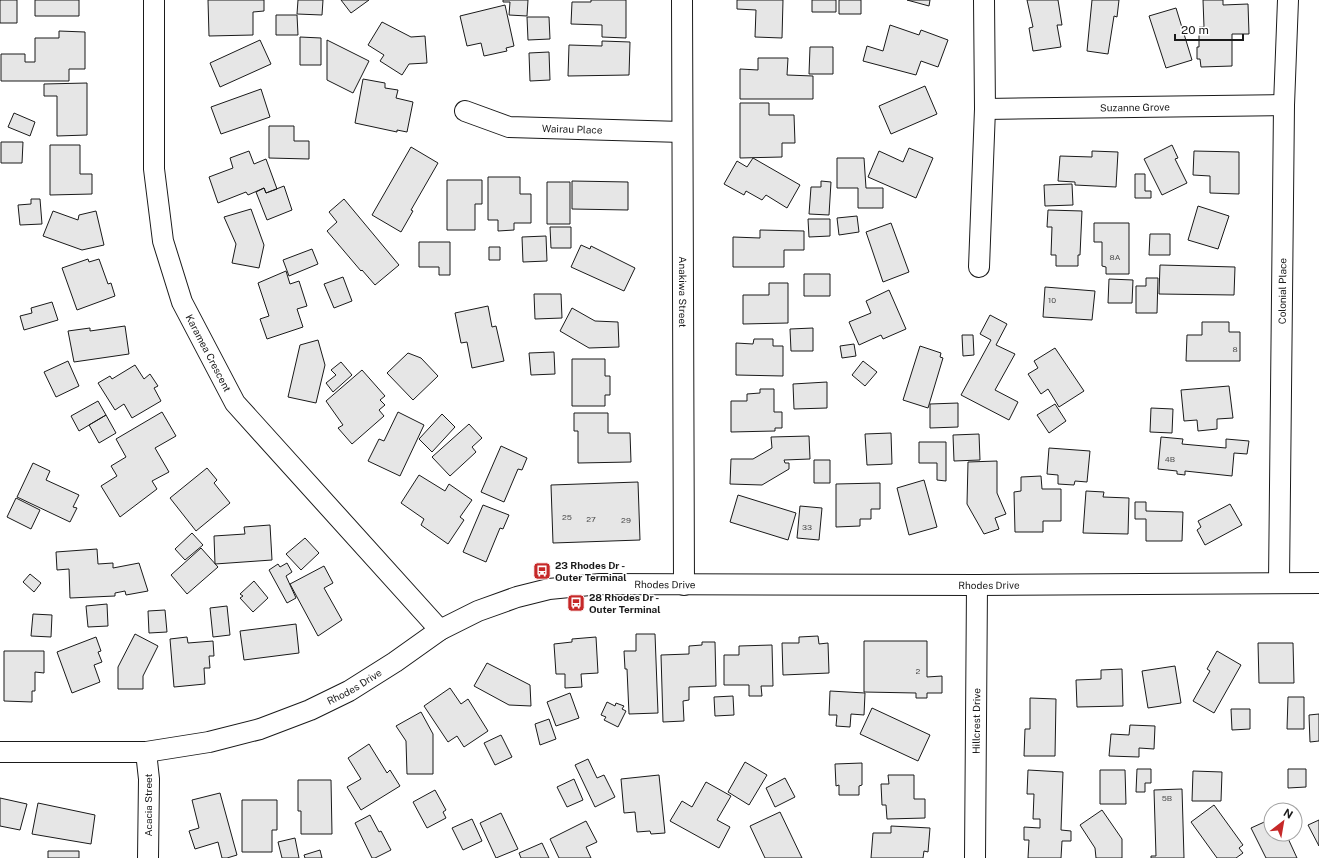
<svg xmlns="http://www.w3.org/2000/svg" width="1319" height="858" viewBox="0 0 1319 858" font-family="'Public Sans',sans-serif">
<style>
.building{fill:#e6e6e6;stroke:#1a1a1a}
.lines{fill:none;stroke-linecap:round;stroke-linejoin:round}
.street-casing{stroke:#1a1a1a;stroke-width:22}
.street{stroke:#fff;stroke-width:20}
.labels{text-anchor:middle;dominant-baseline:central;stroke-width:3;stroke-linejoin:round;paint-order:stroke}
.number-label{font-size:8px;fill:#4d4d4d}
.street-label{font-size:10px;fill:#1a1a1a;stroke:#fff}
.poi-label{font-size:10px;font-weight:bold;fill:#1a1a1a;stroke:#fff;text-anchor:start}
</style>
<rect width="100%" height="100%" fill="#fff"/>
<path class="building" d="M0,0H17V23H0Z
M35,0H79V16H35Z
M208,0H264V11L253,12V35L209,36Z
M298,0H323L322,15L297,14Z
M341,0H369L351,13Z
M503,0H528L527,16L509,15L510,2H503Z
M591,0H626V38L602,37V25L571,24L572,2H591Z
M737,0H783L782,38L755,37L756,10L737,9Z
M812,0H836V12H812Z
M839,0H861V14H839Z
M907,0H930L929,6Z
M1027,0H1058L1062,25H1057L1061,47L1033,51L1029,28L1033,27Z
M1092,0H1119L1117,17L1114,16L1108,54L1087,51Z
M1203,0H1223V5L1248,4L1249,34H1232V66L1201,67L1200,59H1197V47H1199V27H1204Z
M505,5L514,46L506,48L507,51L484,56L481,43L467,46L460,16Z
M1176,8L1192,60L1166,68L1149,16Z
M276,15H297L298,35H276Z
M527,17H549L550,39L528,40Z
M382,22L411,37L425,36L427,63L409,64L402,75L380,61L384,55L368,45Z
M890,25L919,35L921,30L948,40L938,67L921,61L916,75L863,61L867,46L883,51Z
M59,31L85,32V69H69V81H1V54H25V62H35V38H59Z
M300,37L321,38V65H300Z
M260,40L271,64L220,87L210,63Z
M327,40L369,61L353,93L327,80Z
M602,41L630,42L629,75L568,76L569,45L602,46Z
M810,47H833V74H809Z
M549,52L550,80L530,81L529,53Z
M758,58H788L787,75L813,76V99H740V69L758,70Z
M363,79L385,83V88L398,90L396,98L413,102L407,132L397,130V132L355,123Z
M87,83V135L57,136V96H44V84Z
M925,86L937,114L891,134L879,106Z
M261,89L270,117L221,134L211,107Z
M740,103H769V115H794L795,143H782V157L740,158Z
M14,113L35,122L30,136L8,127Z
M269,126H294V141H309V159L269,158Z
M1,142H23L22,163H1Z
M50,145H80V174H92V194L50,195Z
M1172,145L1178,158L1175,159L1187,183L1162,195L1144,159Z
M411,147L438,163L411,210L413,211L401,232L372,215Z
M909,148L933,158L916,198L868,177L879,151L903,162Z
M249,151L254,164L266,159L277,189L266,193L264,188L248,195L246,192L218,203L209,177L233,168L230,158Z
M1092,151L1118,152L1116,187L1075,185V182L1058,181L1060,156L1092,157Z
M1194,151L1239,152V194L1210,193V176L1193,175Z
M753,158L800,185L787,208L766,195L762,200L746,191L744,195L724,184L737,161L747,167Z
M837,158H864L866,188H883V208H858V188H837Z
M1135,174H1145V191H1151V198H1135Z
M488,177H520V194H531V223H514V230L498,231V220H488Z
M447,180H482V204H475V230H447Z
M572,181L628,182V210L572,209Z
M821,181L831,182L829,215L809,214L811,187H821Z
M547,182H570V224H547Z
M1072,184L1073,205L1045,206L1044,185Z
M284,186L292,210L267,220L256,192L264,188L266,193Z
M31,199H40L42,224L20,225L18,205L31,204Z
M344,199L399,265L375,285L362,270L361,271L327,231L337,222L329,212Z
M1198,206L1229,216L1218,249L1188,240Z
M251,209L264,245L259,268L232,263L236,244L224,217Z
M1048,210L1082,211L1080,255H1078V266H1056V255H1051L1052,227H1047Z
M53,211L78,220L79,215L96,211L104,245L82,250L43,236Z
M857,216L859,232L839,235L837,218Z
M808,219H830V236L809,237Z
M891,223L909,272L883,282L866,232Z
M1094,223H1129V274H1106V267L1102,266V242H1094Z
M550,227H571V248H551Z
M760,230L804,231V250H784V267H733V237L760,238Z
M1150,234H1170V255H1149Z
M546,236L547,261L523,262L522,237Z
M419,242H450V275H439V267H419Z
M581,245L590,249L591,246L635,268L624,291L571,267Z
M489,247H500V260H489Z
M312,249L318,264L289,276L283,260Z
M88,259L89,262L99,259L108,284L111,283L115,296L77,310L62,268Z
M1160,265L1235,267L1234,295L1159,294Z
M286,271L290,284L299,281L307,306L297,309L303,327L267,339L260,319L269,316L258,283Z
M804,274H830V296H804Z
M343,277L352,301L334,308L324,284Z
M1146,278H1158L1157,313H1136V286H1146Z
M1109,279L1133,280L1132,303H1108Z
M769,283H788V323L743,324V295H769Z
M1045,287L1095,291L1092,320L1043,317Z
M889,290L906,329L883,339L881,335L859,345L849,322L871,313L866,301Z
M534,294H561L562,318L535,319Z
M52,302L58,320L24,330L20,316L32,313L31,308Z
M488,306L492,327L496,326L504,361L472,368L467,342L461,343L455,313Z
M572,308L595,321L618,322L619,347L589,348L560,331Z
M990,315L1007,324L996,345L1015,354L995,390L1018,402L1009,420L961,395L991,340L980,334Z
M1202,322H1229V332H1240V361H1186L1187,335H1202Z
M125,326L129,354L74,362L68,331L90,328V331Z
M813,328V351H791L790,329Z
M962,335H973L974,355L963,356Z
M754,339H773V346H783V376L736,375V343L753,344Z
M318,340L325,365L316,403L288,397L300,345Z
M854,344L856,356L842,358L840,346Z
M920,346L941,353L940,357L943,358L928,408L903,400Z
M1055,348L1084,391L1059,407L1048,389L1041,394L1028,374L1038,368L1034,361Z
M554,352L555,374L531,375L529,353Z
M408,353L421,358L438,376L413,400L387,373Z
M572,359H605V376H610V395H605V406H572Z
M68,361L79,386L56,397L44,372Z
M863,361L877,372L865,386L852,375Z
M341,362L352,375L333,392L326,383L336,375L331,370Z
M135,365L144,379L150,374L158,386L154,388L161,401L132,418L124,404L115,410L98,383L110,376L112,379Z
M362,370L385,396L380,400L385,405L379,410L384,416L352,444L338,428L343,425L326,401Z
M827,382V408L794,409L793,384Z
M1229,386L1233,418L1217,419V429L1198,431L1197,420L1184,421L1181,390Z
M760,389H774V412H782V428H775V431L731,432V401H747V394L760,393Z
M98,401L106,415L79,431L71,416Z
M958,403V427L930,428V404Z
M1055,404L1066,421L1049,433L1037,415Z
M1151,408L1173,409L1172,433L1150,432Z
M162,412L176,436L155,448L169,472L152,481L157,489L120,517L101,486L117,476L111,466L126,457L116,439Z
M398,412L424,425L400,476L368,461L379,439L384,441Z
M574,413H608V433H630L631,462L578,463V431H574Z
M442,414L455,427L432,452L419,439Z
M106,415L116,433L99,443L89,425Z
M469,424L482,438L472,447L476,452L450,476L432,457Z
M891,433L892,464L867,465L865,434Z
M979,434L980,460L954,461L953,435Z
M809,436L810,459L784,460L785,463H789V469L762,485L730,484L731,459H753L772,448L771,437Z
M1161,437L1183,439L1182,444L1226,448V439L1249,441L1247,454L1234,453L1232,476L1185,471V475L1177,474V471L1158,469Z
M919,442H946V481L937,480V463H919Z
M501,446L527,458L522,470L518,469L504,502L481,492Z
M1049,448L1090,451L1087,482L1075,481L1074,485L1058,484V475L1047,474Z
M814,460H830V483H814Z
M997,461V493L1006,514L995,518L999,529L984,534L967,504L968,462Z
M33,463L50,471L46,480L79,495L73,507L77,508L70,522L17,497Z
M207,468L217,480L214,483L230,503L196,531L170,498Z
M419,475L445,491L449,484L472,500L460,517L464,520L448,544L421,525L424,519L401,503Z
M1041,476L1042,489H1061V521H1043V532H1015L1014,492L1021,491V477Z
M924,480L937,527L909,535L897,488Z
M638,482L640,540L553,543L551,485Z
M880,483V509H871V519H860V526L836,527V484Z
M1086,491L1104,492L1103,497L1129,498L1128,534L1083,533Z
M738,495L796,513L788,540L730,522Z
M16,498L40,510L31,529L7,517Z
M1135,502H1146V511L1183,512L1182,541H1146V519H1135Z
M1230,504L1242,525L1205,545L1197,530L1201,527L1198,521Z
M483,505L509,515L503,529L500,528L486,562L463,552Z
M800,506L822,508L819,540L797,538Z
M270,525L272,560L215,564L214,536L245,534L244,527Z
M192,533L203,545L185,560L175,549Z
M305,538L319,553L301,570L286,554Z
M201,548L218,567L187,594L171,575Z
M97,549L98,564L113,563V568L139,563L148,591L126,595L125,591L115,593V596L70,598L69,569L57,570L56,552Z
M287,563L292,572L286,576L296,598L287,603L269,570L278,564L280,567Z
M324,566L333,583L324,588L342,620L318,636L290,584Z
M30,574L41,583L34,592L23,582Z
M254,581L268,598L253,612L240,598L243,596L240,594Z
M107,604L108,626L88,627L86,606Z
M227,606L230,635L213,637L210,608Z
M165,610L167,632L149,633L148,611Z
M33,614L52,615L51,637L31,636Z
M296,624L299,653L244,660L240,631Z
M135,634L158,646L143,676V689H118V667Z
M636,634H655L658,713L629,714L627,669H625L624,651H636Z
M818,636L819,644L828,643L829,673L783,675L782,643H799V637Z
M96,637L101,651L98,652L102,662L94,665L100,682L72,693L57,652Z
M187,637L188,643L213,641L214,656H209L210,668H204L205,684L174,687L170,639Z
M596,637L598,673L581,674L582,687L565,688V674H556L554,644L572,642V639Z
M864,641H927V677L942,676V693H927V698H916V693L864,692Z
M702,642H715L716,686L689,687V700L683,701L684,721L663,722L661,655L689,654V646L702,645Z
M1258,643H1293L1294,683H1259Z
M772,645L773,686H761L762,696H749V685H724V655H739V646Z
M4,651H44V673L35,672V691H32V702L4,701Z
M1217,651L1241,665L1214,713L1193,701L1210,671L1207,669Z
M487,663L530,685L531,706L509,705L474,686Z
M1175,666L1181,703L1148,708L1142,671Z
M1122,669L1123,706L1077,707L1076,680L1101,679V670Z
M450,688L461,704L468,699L488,731L464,747L457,736L448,742L424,706Z
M830,691L865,693L864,715L851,714L850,727L836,726L837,715H829Z
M570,693L579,718L556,726L547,702Z
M733,696L734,715L715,716L714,697Z
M1288,697H1304V729H1287Z
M1030,698L1056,699L1055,756H1024L1025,729H1030Z
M607,702L615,706L616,703L624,706L622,709L626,711L618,727L604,720L606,717L601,715Z
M872,708L930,735L918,761L860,734Z
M1231,709H1250V729L1232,730Z
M421,712L433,734V774H407L406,741L396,726Z
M1319,714V741L1310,742L1309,715Z
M549,719L556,739L540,745L535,724Z
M1130,725L1155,726L1154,749L1139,748V757L1109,756L1111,734L1129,735Z
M501,735L512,757L495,765L484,743Z
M369,744L387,773L390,770L400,786L361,810L347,787L361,779L348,758Z
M588,759L597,778L604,775L615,797L595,807L575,765Z
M745,762L767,775L749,805L728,792Z
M862,763V785L859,786V795H839V785L836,786L835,764Z
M1137,769H1151V783H1145V792H1136Z
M1288,769H1306V787L1288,788Z
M1028,770L1063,772L1061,830L1071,831V841H1062L1061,858H1028L1029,840H1024V827L1040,828V819H1033L1034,794H1027Z
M1100,770H1125L1126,804H1100Z
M1193,771L1222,772L1221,801H1192Z
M659,775L665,833L651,834L650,831L637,832L635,812L624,813L621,779Z
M888,775H914V799H925V818L887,819L886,805H882L881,784H889Z
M785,778L795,797L775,807L766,788Z
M574,779L583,800L567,807L557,787Z
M298,780H331L332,834H301V811H298Z
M706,782L731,796L717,820L730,827L719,848L670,821L682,801L692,807Z
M1182,789L1184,858H1151V856H1156L1154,790Z
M435,790L446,810L443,812L446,818L427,828L413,802Z
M220,793L237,855L227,858H222L218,842L195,849L189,831L199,828L192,800Z
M0,798L27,804L20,830L0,826Z
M242,800H277V830H272V852H242Z
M38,803L95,815L91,844L32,834Z
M1214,805L1243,845L1239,848L1243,853L1236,858H1217L1191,822Z
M1102,810L1122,839V858H1096L1095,848L1080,825Z
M780,812L802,858H765L750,826Z
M501,813L518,849L496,858L480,823Z
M370,815L379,832L381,831L391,850L375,858H372L355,823Z
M472,819L482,841L463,850L452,828Z
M1271,819V834H1286L1297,858H1266L1251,828Z
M1319,820V846L1308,825Z
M586,821L597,842L586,847L591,858H559L550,839Z
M891,826L930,828L928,852L924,851L923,858H871L873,833H891Z
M295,838L299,858H282L278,842Z
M542,843L549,858H521L519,853Z
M320,850L322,858H305L304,855Z
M48,851H79V858H48Z"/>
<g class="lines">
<defs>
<g id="street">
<path id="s1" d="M154,0V169L163,241L182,302L235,403L440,630"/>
<path id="s2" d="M682,0L684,585"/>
<path id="s3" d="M985,109L1284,105"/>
<path id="s4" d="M465,111L509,127L682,132"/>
<path d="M979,267L985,109L984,0"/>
<path id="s5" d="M1279,582L1284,105L1288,0"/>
<path id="s6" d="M0,752H146L209,742L260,729L310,710L349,691L395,662L440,630L478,611L517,597L549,589L600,584L977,585L1319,583"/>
<path d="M146,752L149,779L148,858"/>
<path id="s7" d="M975,858L977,585"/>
</g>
</defs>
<use href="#street" class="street-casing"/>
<use href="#street" class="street"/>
</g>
<defs>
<symbol id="bus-square" viewBox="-11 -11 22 22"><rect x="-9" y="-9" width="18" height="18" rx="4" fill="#c62828" stroke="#fff"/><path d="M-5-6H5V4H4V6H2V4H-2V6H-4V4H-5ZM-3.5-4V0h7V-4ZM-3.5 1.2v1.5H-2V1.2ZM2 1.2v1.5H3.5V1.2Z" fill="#fff"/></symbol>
</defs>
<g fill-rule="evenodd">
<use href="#bus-square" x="532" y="561" width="20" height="20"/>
<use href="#bus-square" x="566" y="593" width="20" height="20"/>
</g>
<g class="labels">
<g class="number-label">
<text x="1115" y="257">8A</text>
<text x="1052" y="300">10</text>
<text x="1235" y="349">8</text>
<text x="1170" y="459">4B</text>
<text x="567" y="517">25</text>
<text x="591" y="519">27</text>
<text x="626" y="520">29</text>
<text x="807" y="527">33</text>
<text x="918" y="671">2</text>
<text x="1167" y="798">5B</text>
</g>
<g class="street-label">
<text stroke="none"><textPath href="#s3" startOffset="150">Suzanne Grove</textPath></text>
<text stroke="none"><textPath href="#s4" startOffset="110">Wairau Place</textPath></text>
<text stroke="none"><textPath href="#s5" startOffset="291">Colonial Place</textPath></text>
<text stroke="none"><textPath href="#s2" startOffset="292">Anakiwa Street</textPath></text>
<text stroke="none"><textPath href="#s1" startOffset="363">Karamea Crescent</textPath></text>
<text stroke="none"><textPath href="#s6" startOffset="702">Rhodes Drive</textPath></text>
<text stroke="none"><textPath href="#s6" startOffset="1026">Rhodes Drive</textPath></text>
<text stroke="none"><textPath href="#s6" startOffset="366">Rhodes Drive</textPath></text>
<text stroke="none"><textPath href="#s7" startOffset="137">Hillcrest Drive</textPath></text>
<text transform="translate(148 805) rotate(-90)">Acacia Street</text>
</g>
<g class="poi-label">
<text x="555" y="565">23 Rhodes Dr -<tspan x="555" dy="12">Outer Terminal</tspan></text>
<text x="589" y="597">28 Rhodes Dr -<tspan x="589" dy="12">Outer Terminal</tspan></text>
</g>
</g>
<g transform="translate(1283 822) rotate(31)"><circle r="19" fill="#ffffff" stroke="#a3a3a3"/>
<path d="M0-3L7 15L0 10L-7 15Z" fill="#c62828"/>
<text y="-6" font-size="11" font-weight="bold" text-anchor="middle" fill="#1a1a1a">N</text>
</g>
<path d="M1175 34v6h68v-6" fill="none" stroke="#1a1a1a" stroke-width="2"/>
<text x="1181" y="34" font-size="12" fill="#1a1a1a" stroke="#ffffff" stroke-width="3" paint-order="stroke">20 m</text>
</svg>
